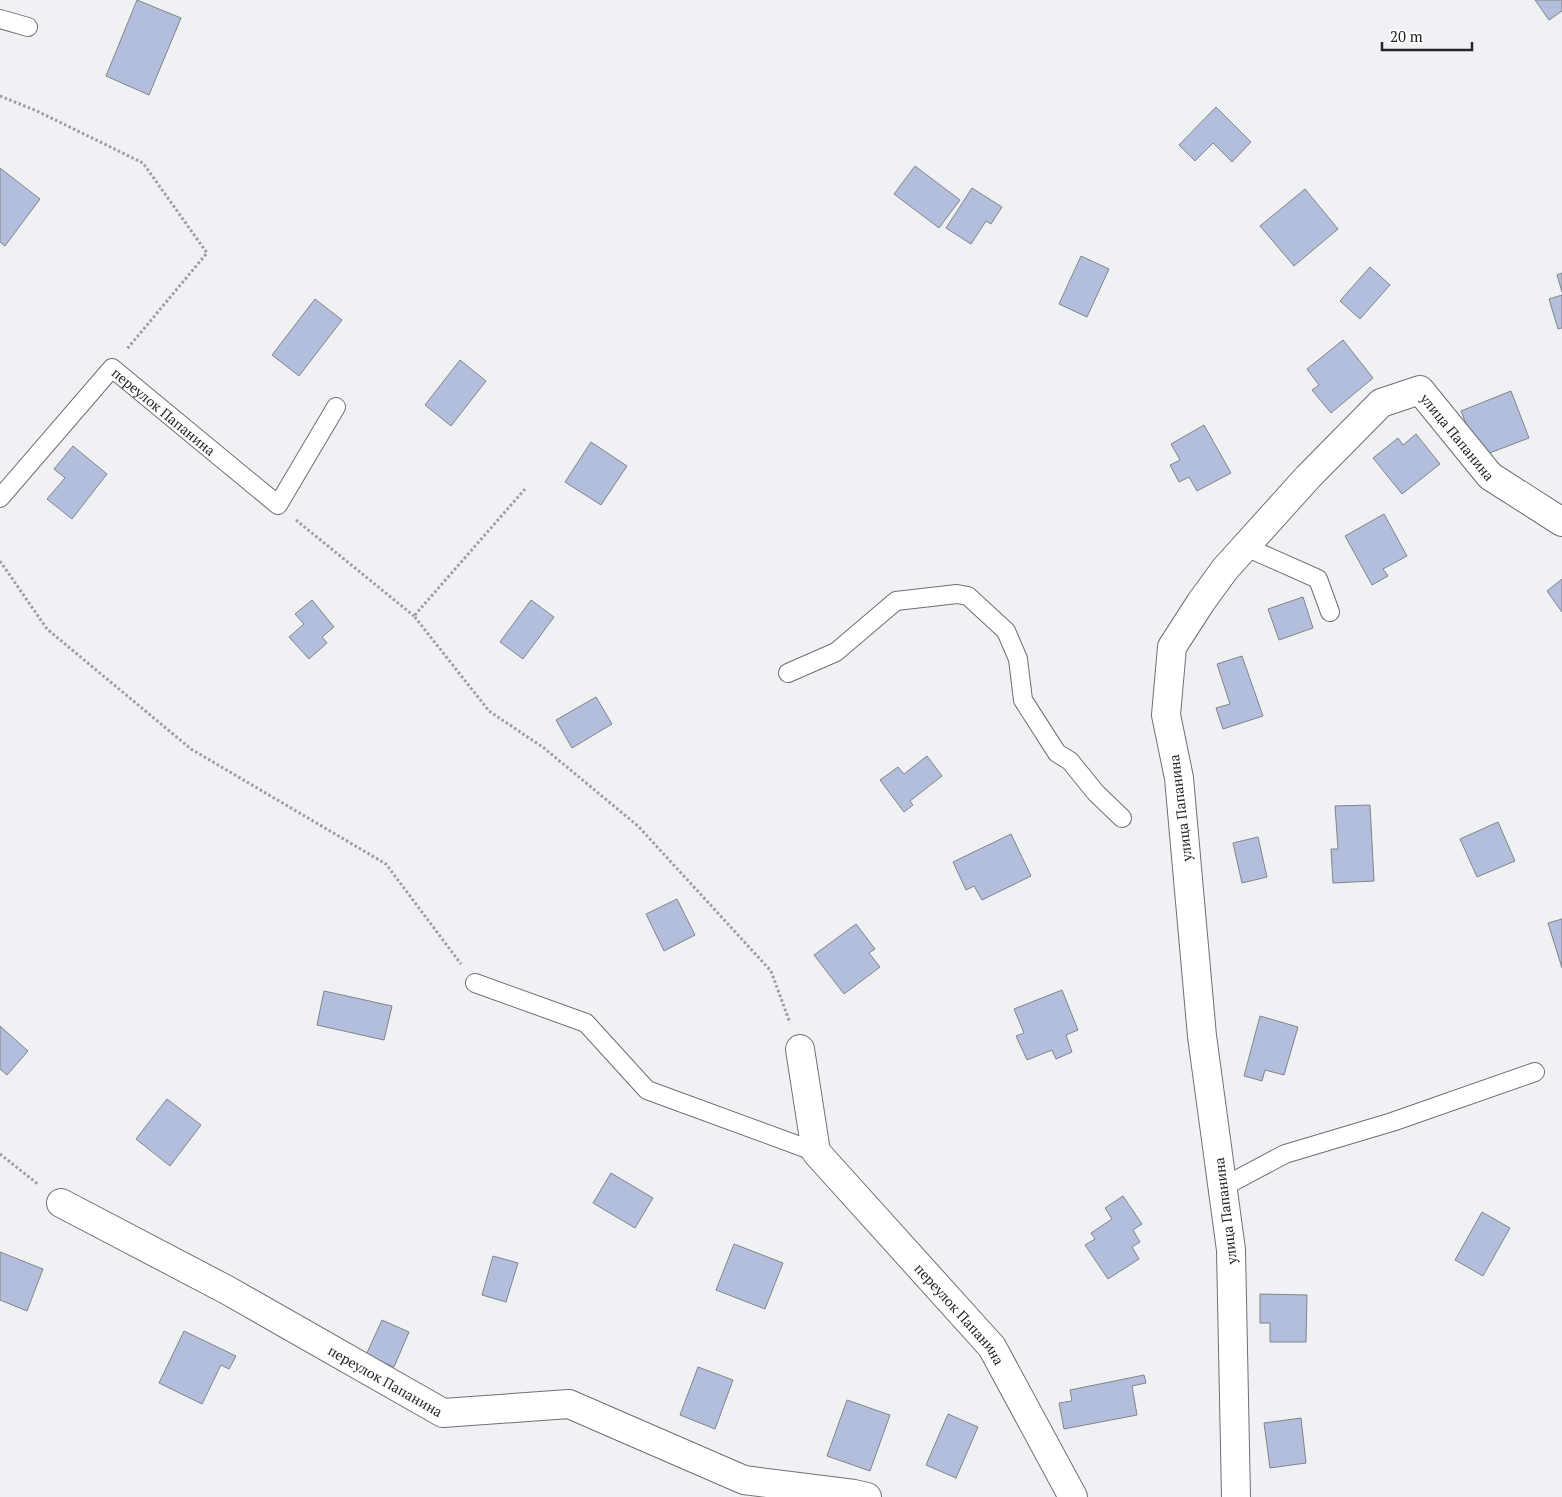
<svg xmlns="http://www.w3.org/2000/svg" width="1562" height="1497" viewBox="0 0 1562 1497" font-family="'PT Serif',serif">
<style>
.building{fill:#b3bedd;stroke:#828487}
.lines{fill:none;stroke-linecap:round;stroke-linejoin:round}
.lane-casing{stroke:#6e6f72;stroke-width:20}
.street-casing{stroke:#6e6f72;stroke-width:30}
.path{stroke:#9c9da0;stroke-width:3;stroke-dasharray:2.5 2.5;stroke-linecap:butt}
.lane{stroke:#fff;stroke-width:18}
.street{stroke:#fff;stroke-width:28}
.labels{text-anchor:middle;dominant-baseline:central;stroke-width:4;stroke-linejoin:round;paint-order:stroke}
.street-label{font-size:14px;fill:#242526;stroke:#fff}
</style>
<rect width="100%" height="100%" fill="#f0f1f5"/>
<path class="building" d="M137,0L181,18L149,95L106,76Z
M1535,0H1562V11L1549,20Z
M1216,107L1251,142L1232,162L1213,143L1195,161L1179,145Z
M915,166L960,200L939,228L894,194Z
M0,168L40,199L5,246L0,242Z
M972,188L1002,207L991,224L986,221L971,244L946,228Z
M1305,189L1338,229L1294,266L1260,226Z
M1081,256L1109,269L1087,317L1059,304Z
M1370,267L1390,285L1360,319L1340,301Z
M1562,273V292L1557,275Z
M1562,295V328L1558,329L1549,299Z
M315,299L342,320L299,376L272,355Z
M1343,340L1373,378L1331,413L1312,390L1319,385L1307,369Z
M460,360L486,381L451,426L425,405Z
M1511,391L1529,438L1479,457L1461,411Z
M1204,425L1231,473L1197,491L1189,477L1179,482L1170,465L1180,460L1171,444Z
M1416,434L1440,464L1402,494L1373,458L1398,438L1403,445Z
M591,442L627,466L601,505L565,482Z
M73,446L107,474L72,519L47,499L65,478L54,469Z
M1384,514L1407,556L1383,569L1388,576L1372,585L1345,536Z
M1562,579V612L1547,591Z
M1303,597L1313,628L1279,640L1268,609Z
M312,600L334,627L322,637L327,643L309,659L289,637L304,624L295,614Z
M531,600L554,617L523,659L500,642Z
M1242,656L1263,716L1223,729L1216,708L1230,704L1217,664Z
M596,697L612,724L572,748L556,720Z
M927,756L942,776L910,801L913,805L904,812L880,780L898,767L904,774Z
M1370,805L1374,881L1333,883L1331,849H1338L1335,806Z
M1498,822L1515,861L1477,877L1460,839Z
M1011,834L1031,876L982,900L974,886L966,890L953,862Z
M1258,837L1267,877L1242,883L1233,843Z
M677,899L695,935L664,951L646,914Z
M1562,919V968L1548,923Z
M856,924L875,949L869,953L880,967L844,994L814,955Z
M1062,990L1078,1030L1066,1035L1072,1052L1056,1059L1052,1050L1027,1060L1016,1036L1024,1033L1014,1009Z
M324,991L392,1006L384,1040L317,1025Z
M1260,1016L1298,1027L1284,1075L1265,1070L1262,1081L1244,1076Z
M0,1026L28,1051L7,1075L0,1069Z
M167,1099L201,1125L170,1166L136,1139Z
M611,1173L653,1198L635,1228L593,1203Z
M1123,1196L1142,1224L1133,1230L1140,1242L1132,1247L1139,1259L1108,1279L1085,1245L1095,1239L1091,1233L1112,1219L1105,1208Z
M1482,1212L1510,1228L1483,1276L1455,1260Z
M734,1244L783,1263L765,1309L716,1290Z
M0,1252L43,1269L27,1311L0,1300Z
M493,1256L518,1263L506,1302L482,1295Z
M1260,1294L1307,1295L1306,1342H1270V1323H1260Z
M382,1320L409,1332L394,1367L366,1355Z
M184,1331L236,1356L229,1369L221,1365L202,1404L159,1383Z
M698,1367L733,1380L715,1429L680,1415Z
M1144,1375L1146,1383L1132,1386L1137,1415L1064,1429L1059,1403L1072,1401L1070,1390Z
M847,1400L890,1415L870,1471L827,1456Z
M948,1414L978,1427L956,1478L926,1465Z
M1301,1418L1306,1463L1270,1468L1264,1423Z"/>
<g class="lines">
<defs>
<g id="lane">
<path d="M0,19L28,27"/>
<path id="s1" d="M0,498L112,368L278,505L336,407"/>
<path d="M1246,547L1318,579L1330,612"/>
<path d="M788,673L836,652L896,601L957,594L968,596L1006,631L1018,659L1023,700L1057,753L1070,761L1096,793L1122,818"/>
<path d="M475,983L586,1023L647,1090L816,1152"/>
<path d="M1223,1187L1285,1154L1392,1122L1535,1072"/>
</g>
<g id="street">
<path id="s2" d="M800,1049L816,1152L992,1347L1073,1497"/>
<path id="s3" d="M61,1203L227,1290L443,1413L569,1404L744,1480L854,1494L867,1497"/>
<path id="s4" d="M1236,1497L1231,1250L1202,1036L1179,778L1166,715L1172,647L1201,602L1225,569L1308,477L1381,403L1420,390L1490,476L1562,522"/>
</g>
</defs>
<use href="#lane" class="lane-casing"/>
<use href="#street" class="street-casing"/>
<path class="path" d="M0,96L37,111L143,163L207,253L127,349
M525,489L414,616L489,711L544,748L638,826L771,971L790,1023
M296,520L414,616
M0,561L47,629L191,749L386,864L461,964
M0,1154L39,1185"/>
<use href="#lane" class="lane"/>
<use href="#street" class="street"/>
</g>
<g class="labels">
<g class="street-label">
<text stroke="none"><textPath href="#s1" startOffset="239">переулок Папанина</textPath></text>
<text stroke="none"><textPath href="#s4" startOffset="1278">улица Папанина</textPath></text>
<text transform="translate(1180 808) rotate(-97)">улица Папанина</text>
<text transform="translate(1225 1211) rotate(-97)">улица Папанина</text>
<text stroke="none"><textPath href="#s2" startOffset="321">переулок Папанина</textPath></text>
<text stroke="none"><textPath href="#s3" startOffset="370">переулок Папанина</textPath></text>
</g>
</g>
<path d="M1382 42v8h90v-8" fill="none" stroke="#242526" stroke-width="2.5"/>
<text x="1390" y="42" font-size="15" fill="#242526" stroke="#ffffff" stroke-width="4" paint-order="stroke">20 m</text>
</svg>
